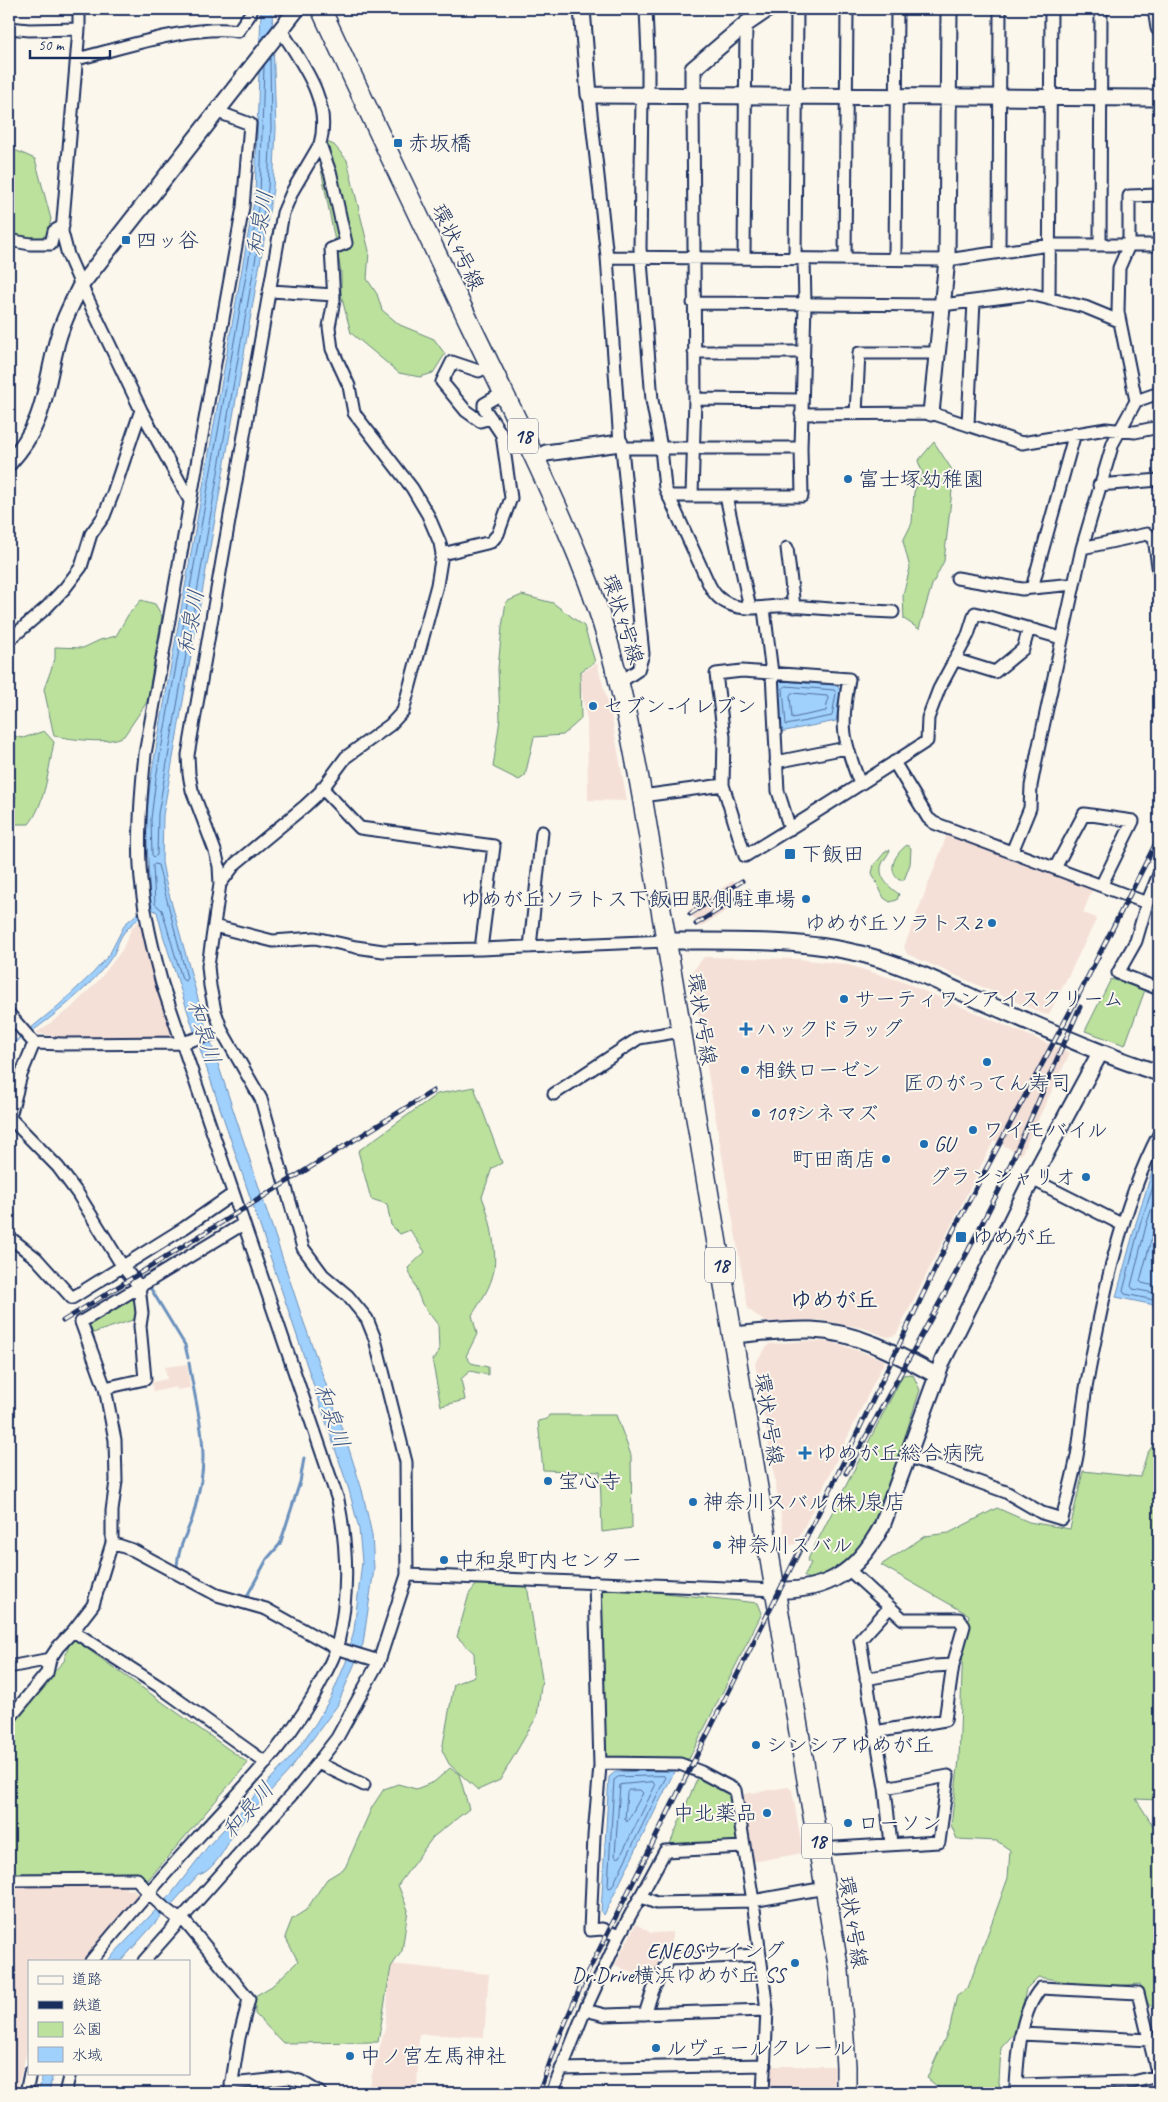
<svg xmlns="http://www.w3.org/2000/svg" width="1168" height="2102" viewBox="0 0 1168 2102" font-family="Caveat,'Klee One',sans-serif">
<style>
.built{fill:#f5e0d7}
.green{fill:#bbe19c;stroke:#6b887d}
.water{fill:#a0d0fc;stroke:#6b90bd}
.lines{fill:none;stroke-linecap:round;stroke-linejoin:round}
.shore{stroke:#506f9d;stroke-width:1}
.stream{stroke:#6b90bd;stroke-width:3}
.minor-casing{stroke:#1b2f5e;stroke-width:15}
.tertiary-casing{stroke:#1b2f5e;stroke-width:19}
.primary-casing{stroke:#1b2f5e;stroke-width:22}
.minor{stroke:#fbf7ec;stroke-width:11}
.tertiary{stroke:#fbf7ec;stroke-width:15}
.primary{stroke:#fbf7ec;stroke-width:19}
.rail-casing{stroke:#1b2f5e;stroke-width:5}
.rail{stroke:#fbf7ec;stroke-width:3;stroke-dasharray:9;stroke-linecap:butt}
.poi-dot{fill:#1f6fb2;stroke:#fbf7ec;stroke-width:2}
.labels{text-anchor:middle;dominant-baseline:central;stroke-width:4;stroke-linejoin:round;paint-order:stroke}
.shield{fill:#fbf7ec;stroke:#5e6b89;stroke-width:1}
.shield-label{font-size:20px;font-weight:bold;fill:#1b2f5e}
.poi-label{font-size:21px;fill:#1b2f5e;stroke:#fbf7ec;text-anchor:start}
.street-label{font-size:21px;fill:#1b2f5e;stroke:#fbf7ec}
.water-label{font-size:22px;font-style:italic;fill:#3c5786;stroke:#fbf7ec}
.neighbourhood-label{font-size:22px;font-weight:bold;fill:#1b2f5e;stroke:#fbf7ec}
</style>
<rect width="100%" height="100%" fill="#fbf7ec"/>
<filter id="ink" filterUnits="userSpaceOnUse"><feTurbulence type="fractalNoise" baseFrequency=".02" numOctaves="2"/><feDisplacementMap in="SourceGraphic" scale="10" xChannelSelector="R" yChannelSelector="G"/><feConvolveMatrix kernelMatrix="1 2 1 2 8 2 1 2 1" color-interpolation-filters="sRGB"/></filter>
<g filter="url(#ink)">
<path class="built" d="M597,663L612,718L627,801L588,800L587,721L581,689V673Z
M947,835L1092,890L1083,913L1097,918L1049,1014L1046,1015L907,954L904,947Z
M733,881L746,899L700,927L688,910Z
M142,919L154,979L174,1037L69,1039L36,1033L70,1009L99,980L122,950L132,927Z
M704,957L798,959L845,964L901,981L1070,1053L1021,1155L994,1140L896,1335L887,1337L863,1328L820,1320L765,1322L748,1309L691,973Z
M804,1341L832,1342L885,1360L796,1544L786,1546L755,1363L769,1344Z
M187,1364L190,1388L177,1390L176,1387L153,1392L152,1382L167,1379L165,1367Z
M788,1787L792,1790L803,1853L751,1862L741,1797L744,1794Z
M126,1886V1889L131,1890L132,1888L138,1893V1896L85,1961H29V2044L16,2093H9V1887Z
M636,1924L651,1933L672,1932V1954H664L650,1981L615,1965Z
M391,1964L489,1974L484,2037L419,2034L417,2093H369L372,2074L385,2029Z
M769,2066H835L834,2093H769Z"/>
<path class="green" d="M327,142L334,145L347,160L369,251L367,279L377,294L382,310L400,325L434,339L445,354L433,373L420,377L399,373L351,333L341,295V272L321,169Z
M9,147L11,151H17L35,159L51,219L47,235L40,238L9,234Z
M934,442L954,473L944,561L932,585L919,629L904,619L903,595L910,568L903,541L912,523L914,492L923,474L918,461Z
M522,595L553,603L584,626L595,662L580,672L581,719L563,735L534,737L525,776L519,780L493,767L500,719L498,668L502,627L506,602Z
M141,600L155,604L162,616L147,702L124,736C109,745 72,739 54,736L44,689L55,659V647L83,648L100,640L116,636L128,615Z
M44,731L54,742C49,766 45,805 29,824H15L11,814L16,796L9,793V776L13,774L15,758L9,756V735L23,738Z
M907,845L911,848L910,864L904,880H899C886,869 896,853 907,845Z
M890,850C888,855 884,859 882,864C877,877 890,888 899,894L897,900L890,902L884,898L872,873L874,865L886,851Z
M1111,979L1145,990L1125,1045L1085,1031Z
M474,1087L502,1163L492,1168L482,1197C490,1215 497,1251 494,1270C491,1287 481,1301 472,1315L477,1334L466,1356L471,1363L488,1367V1375L470,1371L461,1379L465,1400L441,1406L432,1359H435L439,1351L438,1325L422,1304L408,1268L425,1252L410,1230L400,1234L391,1225L387,1204L371,1199L358,1151L437,1094Z
M133,1297L138,1300L136,1319L90,1334L87,1325Z
M910,1374L913,1375L920,1390C909,1423 899,1457 886,1489C879,1510 872,1531 858,1548C845,1563 828,1573 810,1580L804,1576L811,1563L807,1561L903,1375Z
M549,1415H616L631,1455L632,1528L602,1532L600,1472L543,1470L538,1421L547,1419Z
M1159,1436V1800L1136,1799L1159,1835V2012L1148,2004L1140,1984L1097,1987L1038,1977L1026,1989L1018,2029L1001,2048L999,2082L1001,2093H945L927,2078L950,2027L957,1995L968,1988L1008,1878L1010,1850L997,1841L957,1839L951,1825L959,1760L963,1644L969,1615L881,1565L925,1536L949,1533L997,1508L1029,1522L1070,1529L1083,1471L1140,1477L1147,1454Z
M477,1584L527,1585L542,1679L537,1716L500,1780L478,1790L449,1764L442,1750L454,1684L475,1676L474,1653L457,1637L469,1594Z
M599,1586L758,1603L762,1613L689,1759H604Z
M75,1640L248,1763L148,1880L142,1876L9,1877V1723L32,1695L64,1661L70,1641Z
M450,1768L459,1774L469,1809L433,1837L398,1885L408,1910L402,1951L391,1967L378,2042L283,2043L255,2014V1996L272,1986L298,1961L285,1937L292,1919L306,1910L327,1879L345,1868L372,1807L384,1789L398,1784L416,1789L434,1782Z
M698,1776L729,1793L737,1841L670,1844Z
M278,2081L299,2084L313,2093H241L240,2088Z"/>
<path class="water" d="M261,9H272L276,129L273,189L163,815L162,862L166,883L206,1028L303,1320L348,1446L362,1490L372,1535L374,1569L363,1644L337,1706L288,1772L234,1831C229,1844 212,1873 198,1875L121,1961H107L172,1893L209,1845L293,1755L316,1723L331,1697L346,1662L354,1630L362,1562L359,1529L349,1490L194,1031L163,935L157,912L152,909C141,917 128,925 121,937C117,944 116,952 111,958C93,986 38,1030 9,1046L58,1006L93,973L109,955L125,924L150,903L146,819L151,777L255,196Z
M780,681L837,685L841,691L836,721L780,732L778,683Z
M1154,1165L1159,1166V1306L1116,1297L1136,1223Z
M675,1770L604,1915L601,1912L609,1777L615,1772Z
M42,2073H53L49,2093H39Z"/>
<g class="lines">
<path class="shore" d="M264,66L260,197L156,778L151,819L152,855L154,857L157,855L158,814L268,188L271,128L270,58
M786,686L834,690L836,693L832,716L786,725L783,689Z
M792,693L827,696L828,698L826,711L792,718L790,696Z
M155,864L158,865L187,978L185,981L182,979L162,910L155,904L153,866Z
M1159,1170L1140,1224L1123,1291L1125,1294L1159,1301
M1159,1186L1146,1226L1131,1286L1133,1289L1159,1294
M1159,1211L1140,1281L1142,1283L1159,1287
M664,1776L665,1779L612,1887L609,1888L608,1886L614,1780L618,1777Z
M653,1782L655,1786L620,1857L617,1858L615,1855L620,1785Z
M629,1790H640L643,1793L627,1822L625,1819L627,1793Z"/>
<path class="stream" d="M151,1289L185,1345L188,1358
M177,1566C178,1549 186,1535 192,1519C196,1507 198,1494 201,1481C208,1442 195,1402 189,1363
M246,1598L267,1559L280,1544L300,1482L304,1458"/>
<defs>
<path id="minor" d="M646,9L648,56V95
M9,28L29,30L79,29
M77,59C123,48 192,24 238,31L251,13V9
M589,95L607,257L620,443L622,448L643,654L638,670L619,683
M642,95L640,248L652,400L661,448L665,488L707,580C712,591 717,599 729,604C750,613 770,604 790,606C824,609 858,611 893,612
M9,240L30,244H51L54,231L63,226
M1100,245L1101,9
M999,252L1000,9
M607,257L947,260L1049,245H1159
M744,258L746,24
M795,259L797,9
M845,259L847,9
M895,259L897,9
M271,291L334,295
M1049,299L1051,9
M693,303L942,305L1029,294L1085,307L1119,321
M694,352H803
M490,365L479,371L452,362L442,382L466,411L480,421L491,418
M695,399L801,400
M1136,401L1159,393
M141,410L190,501
M801,414L931,413L1022,443L1106,429L1135,432L1159,427
M856,414L859,353H937
M968,424L974,301
M622,448H801L805,303L804,259
M1099,485L1159,480
M692,495L695,399L693,96
M668,496H802L801,448
M726,496L750,608
M787,548L794,607
M1082,548L1147,534L1154,538L1159,573
M442,554L491,542L498,534L511,498L502,435L484,408V404L503,393
M957,578L1022,589L1074,584
M1032,588L1075,433
M764,609L772,673L778,791L790,829
M9,640L46,608L65,588L81,567L91,534L104,516L113,493L141,410L81,285L68,255L62,232L79,29V9
M956,660L995,672L1023,649L1029,628
M776,762L846,748
M894,762L928,818L934,823L1147,903
M860,784C843,739 840,727 849,679L742,671L716,674L724,737L723,785L745,856C806,819 867,780 927,741L928,718L939,689L968,635L975,613L1061,638
M322,788L360,828L494,846L481,949
M642,796L723,785
M1012,852L1030,808L1031,786L1038,750L1082,548L1113,443L1136,401L1118,312L1119,268L1129,245V196L1159,195
M1055,868L1084,814L1133,821L1102,884
M1159,874L1147,903L1136,941L1118,973L1159,989
M220,884L236,863L305,806L320,792L346,757L390,725L403,711L437,585L442,554L440,543L428,515L412,488L354,413L349,386L332,349L329,327L334,300L331,249L346,243L331,175L320,144
M214,926L273,941L315,938L356,947L383,951L481,949L666,941
M530,947L542,832
M9,1014L34,1043L21,1075L9,1120
M34,1043L64,1044L182,1043L222,1031
M554,1094L639,1038L681,1031
M11,1119L58,1167L78,1194L123,1267L139,1286L142,1313L140,1326L145,1379L105,1388
M1032,1179L1123,1225
M9,1237L36,1258L72,1298L184,1228L233,1194
M907,1456L1006,1492L1042,1513L1062,1519C1067,1498 1073,1477 1077,1456C1081,1434 1082,1410 1086,1388C1101,1305 1120,1208 1159,1134
M112,1543L133,1550L217,1595L266,1609L336,1648L379,1661
M849,1570L903,1619H959L964,1626L953,1665L945,1720L875,1732
M407,1575L774,1590
M595,1582L600,1766L594,1836L590,1930L602,1929L619,1936
M890,1607L860,1640L885,1788L891,1844
M73,1631L160,1687L266,1763
M9,1667L50,1659
M866,1679L934,1666L953,1665
M9,1719L47,1673L50,1659L58,1647L73,1631L93,1605L112,1543V1511L116,1481L115,1440L105,1388L81,1322L243,1224
M318,1763L364,1785
M600,1763L680,1764L701,1772L735,1790L753,1901L767,2010L763,2093
M818,1849L939,1842L948,1776L885,1788
M9,1880L137,1879C151,1897 166,1912 186,1923L249,1999L239,2038L230,2093
M642,1897L656,1903L753,1901L825,1888
M91,1961C126,1918 163,1876 200,1835C245,1786 294,1738 323,1678C328,1668 334,1657 337,1647C349,1598 348,1549 338,1500L162,984C152,946 142,906 140,866C138,829 141,792 145,754L243,207L250,124L218,112
M144,1961L302,1783L337,1738L379,1661L407,1575L406,1462L375,1339L367,1319L348,1296L323,1275L303,1248L261,1099L222,1031L215,1011L210,986L208,966L220,884L219,866L215,851L192,790L189,774L188,755L283,213L293,190L320,144C332,101 302,64 281,30
M585,2010L605,2015L767,2010
M645,2014L653,1990L669,1959L759,1955
M1021,2034L1150,2040
M561,2069L765,2065
M231,2084L288,2078L300,2081L320,2093
M26,2093L30,2073
M65,2093L70,2073
M552,2093L585,2010L619,1936L665,1851L743,1847
M1015,2093L1016,2085L1133,2082L1158,2076L1138,1993L1041,1988C1020,2012 1018,2055 1016,2085"/>
<path id="tertiary" d="M582,9L589,95L1159,98
M1156,9L1159,28
M693,96V69L746,24L768,9
M931,413L947,260L949,9
M535,460L546,453L620,443
M9,463C43,426 44,396 55,350C60,327 70,307 81,285L297,9
M666,941C723,941 793,939 848,951C893,960 935,980 976,999C1037,1025 1096,1053 1159,1073
M732,1335C758,1333 785,1329 812,1330C857,1332 897,1354 936,1375
M774,1590C828,1592 857,1572 882,1526L943,1360L1032,1179L1100,1053"/>
<path id="primary" d="M321,9C370,115 421,221 471,326C508,402 546,478 578,556C610,632 628,714 642,796L839,1971L846,2066V2093"/>
</defs>
<use href="#minor" class="minor-casing"/>
<use href="#tertiary" class="tertiary-casing"/>
<use href="#primary" class="primary-casing"/>
<use href="#minor" class="minor"/>
<use href="#tertiary" class="tertiary"/>
<use href="#primary" class="primary"/>
<defs>
<path id="rail" d="M690,914L742,881
M696,924L748,891
M63,1321L433,1091
M846,1473L968,1251L1000,1188L1080,1007
M539,2093L559,2037L581,1986L833,1484L953,1231L1072,1008L1159,837"/>
</defs>
<use href="#rail" class="rail-casing"/>
<use href="#rail" class="rail"/>
</g>
</g>
<g class="poi-dot">
<rect x="393" y="138" width="10" height="10" rx="2.5"/>
<rect x="121" y="235" width="10" height="10" rx="2.5"/>
<circle cx="848" cy="479" r="5"/>
<circle cx="593" cy="706" r="5"/>
<rect x="784" y="848" width="12" height="12" rx="2.5"/>
<circle cx="806" cy="899" r="5"/>
<circle cx="992" cy="923" r="5"/>
<circle cx="844" cy="999" r="5"/>
<path d="M743.5 1021.5h5v5h5v5h-5v5h-5v-5h-5v-5h5z"/>
<circle cx="987" cy="1062" r="5"/>
<circle cx="745" cy="1070" r="5"/>
<circle cx="756" cy="1113" r="5"/>
<circle cx="973" cy="1130" r="5"/>
<circle cx="924" cy="1144" r="5"/>
<circle cx="886" cy="1159" r="5"/>
<circle cx="1086" cy="1177" r="5"/>
<rect x="955" y="1231" width="12" height="12" rx="2.5"/>
<path d="M802.5 1445.5h5v5h5v5h-5v5h-5v-5h-5v-5h5z"/>
<circle cx="548" cy="1481" r="5"/>
<circle cx="693" cy="1502" r="5"/>
<circle cx="717" cy="1545" r="5"/>
<circle cx="444" cy="1560" r="5"/>
<circle cx="756" cy="1745" r="5"/>
<circle cx="767" cy="1813" r="5"/>
<circle cx="848" cy="1823" r="5"/>
<circle cx="795" cy="1963" r="5"/>
<circle cx="656" cy="2048" r="5"/>
<circle cx="350" cy="2056" r="5"/>
</g>
<g class="labels">
<g class="shield">
<rect x="508" y="418.5" width="30" height="35" rx="4"/>
<rect x="705" y="1247.5" width="30" height="35" rx="4"/>
<rect x="802" y="1823.5" width="30" height="35" rx="4"/>
</g>
<g class="shield-label">
<text x="523" y="436">18</text>
<text x="720" y="1265">18</text>
<text x="817" y="1841">18</text>
</g>
<g class="poi-label">
<text x="408" y="143">赤坂橋</text>
<text x="136" y="240">四ッ谷</text>
<text x="858" y="479">富士塚幼稚園</text>
<text x="603" y="706">セブン-イレブン</text>
<text x="801" y="854">下飯田</text>
<text x="796" y="899" text-anchor="end">ゆめが丘ソラトス下飯田駅側駐車場</text>
<text x="982" y="923" text-anchor="end">ゆめが丘ソラトス2</text>
<text x="854" y="999">サーティワンアイスクリーム</text>
<text x="756" y="1029">ハックドラッグ</text>
<text x="755" y="1070">相鉄ローゼン</text>
<text x="987" y="1083" text-anchor="middle">匠のがってん寿司</text>
<text x="766" y="1113">109シネマズ</text>
<text x="983" y="1130">ワイモバイル</text>
<text x="934" y="1144">GU</text>
<text x="876" y="1159" text-anchor="end">町田商店</text>
<text x="1076" y="1177" text-anchor="end">グランシャリオ</text>
<text x="972" y="1237">ゆめが丘</text>
<text x="816" y="1453">ゆめが丘総合病院</text>
<text x="558" y="1481">宝心寺</text>
<text x="703" y="1502">神奈川スバル(株)泉店</text>
<text x="727" y="1545">神奈川スバル</text>
<text x="454" y="1560">中和泉町内センター</text>
<text x="766" y="1745">シンシアゆめが丘</text>
<text x="757" y="1813" text-anchor="end">中北薬品</text>
<text x="858" y="1823">ローソン</text>
<text x="785" y="1951" text-anchor="end">ENEOSウイング<tspan x="785" dy="24">Dr.Drive横浜ゆめが丘 SS</tspan></text>
<text x="666" y="2048">ルヴェールクレール</text>
<text x="360" y="2056">中ノ宮左馬神社</text>
</g>
<g class="street-label">
<text transform="translate(458 247) rotate(64)">環状4号線</text>
<text transform="translate(623 619) rotate(72)">環状4号線</text>
<text transform="translate(702 1019) rotate(81)">環状4号線</text>
<text transform="translate(769 1419) rotate(81)">環状4号線</text>
<text transform="translate(853 1922) rotate(81)">環状4号線</text>
</g>
<g class="water-label">
<text transform="translate(260 223) rotate(-80)">和泉川</text>
<text transform="translate(191 622) rotate(-80)">和泉川</text>
<text transform="translate(204 1032) rotate(73)">和泉川</text>
<text transform="translate(332 1416) rotate(71)">和泉川</text>
<text transform="translate(248 1810) rotate(-49)">和泉川</text>
</g>
<g class="neighbourhood-label">
<text x="834" y="1300">ゆめが丘</text>
</g>
</g>
<rect width="1168" height="2102" fill="none" stroke="#fbf7ec" stroke-width="30"/>
<rect x="15" y="15" width="1138" height="2072" fill="none" stroke="#1b2f5e" stroke-width="2" filter="url(#ink)"/>
<rect x="28" y="1960" width="162" height="115" fill="#fbf7ec" stroke="#a1a7b3"/>
<rect x="38" y="1976" width="25" height="8" fill="#fbf7ec" stroke="#a1a7b3"/>
<text x="72" y="1984" font-size="15" fill="#1b2f5e">道路</text>
<rect x="38" y="2001" width="25" height="8" fill="#1b2f5e" stroke="#a1a7b3"/>
<text x="72" y="2010" font-size="15" fill="#1b2f5e">鉄道</text>
<rect x="38" y="2022" width="25" height="15" fill="#bbe19c" stroke="#a1a7b3"/>
<text x="72" y="2034" font-size="15" fill="#1b2f5e">公園</text>
<rect x="38" y="2047" width="25" height="15" fill="#a0d0fc" stroke="#a1a7b3"/>
<text x="72" y="2060" font-size="15" fill="#1b2f5e">水域</text>
<path d="M30 50v8h80v-8" fill="none" stroke="#1b2f5e" stroke-width="2.5"/>
<text x="38" y="50" font-size="15" fill="#1b2f5e" stroke="#fbf7ec" stroke-width="4" paint-order="stroke">50 m</text>
</svg>
